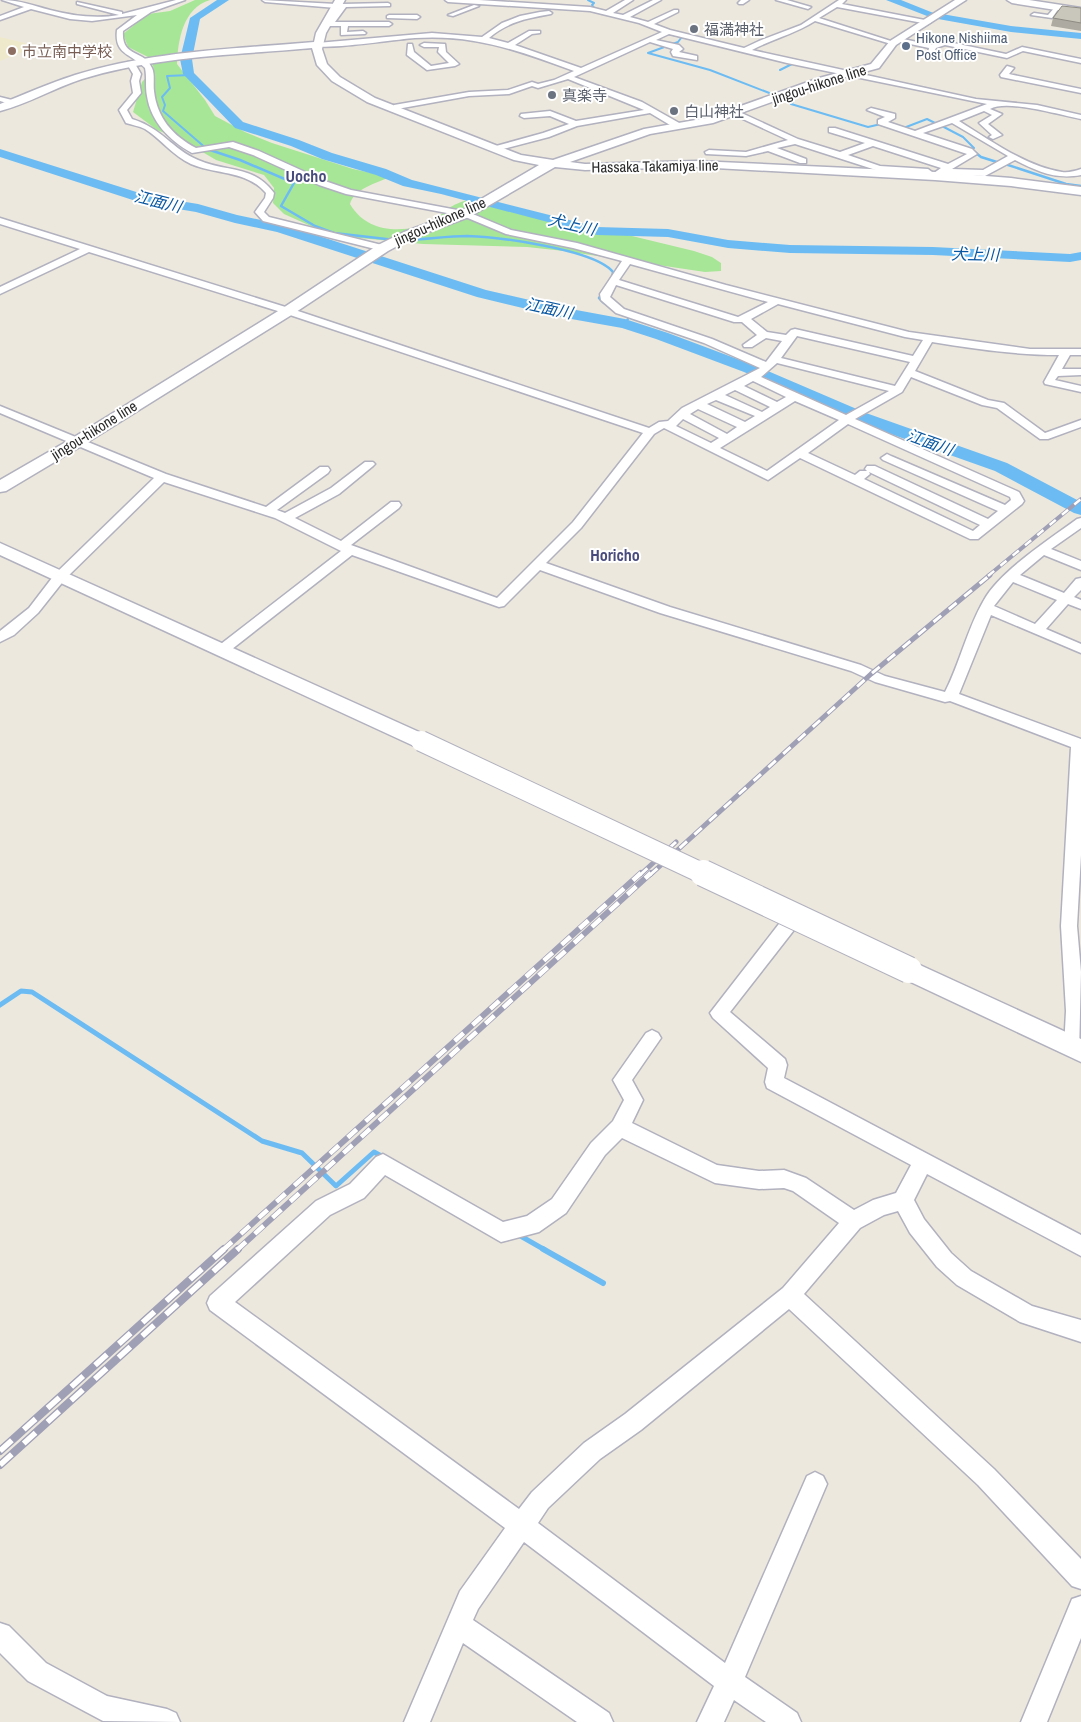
<svg xmlns="http://www.w3.org/2000/svg" width="1081" height="1722" viewBox="0 0 1081 1722" font-family="'Archivo Narrow','Noto Sans JP',sans-serif">
<style>
.education{fill:#efe9cb}
.green{fill:#a7e697}
.lines{fill:none;stroke-linecap:round;stroke-linejoin:round}
.stream-far3{stroke:#6cbcf3;stroke-width:2}
.stream-far2{stroke:#6cbcf3;stroke-width:2.5}
.stream-far1{stroke:#6cbcf3;stroke-width:5}
.stream{stroke:#6cbcf3;stroke-width:6}
.river{fill:#6cbcf3;fill-rule:evenodd}
.street-casing{stroke:#b1b1bf;stroke-width:3}
.secondary-casing{stroke:#b1b1bf;stroke-width:3}
.street{fill:#fff;fill-rule:evenodd}
.secondary{fill:#fff;fill-rule:evenodd}
.rail-far3-casing{stroke:#9f9fb6;stroke-width:4}
.rail-far2-casing{stroke:#9f9fb6;stroke-width:5}
.rail-far1-casing{stroke:#9f9fb6;stroke-width:6}
.rail-casing{stroke:#9f9fb6;stroke-width:8}
.rail-far3{stroke:#fff;stroke-width:2.5;stroke-dasharray:8;stroke-linecap:butt}
.rail-far2{stroke:#fff;stroke-width:3;stroke-dasharray:10;stroke-linecap:butt}
.rail-far1{stroke:#fff;stroke-width:4.5;stroke-dasharray:12;stroke-linecap:butt}
.rail{stroke:#fff;stroke-width:5.5;stroke-dasharray:16;stroke-linecap:butt}
.secondary-bridge-far1-casing{stroke:#b1b1bf;stroke-width:22;stroke-linecap:butt}
.secondary-bridge-casing{stroke:#b1b1bf;stroke-width:28;stroke-linecap:butt}
.secondary-bridge-far1{stroke:#fff;stroke-width:20}
.secondary-bridge{stroke:#fff;stroke-width:26}
.wall{fill:#adaaa1}
.building{fill:#c9c6bb;stroke:#8d8b83}
.worship-dot{fill:#6b7280;stroke:#fff;stroke-width:2}
.service-dot{fill:#5c6f8a;stroke:#fff;stroke-width:2}
.education-dot{fill:#8d6e63;stroke:#fff;stroke-width:2}
.labels{text-anchor:middle;dominant-baseline:central;stroke-width:4;stroke-linejoin:round;paint-order:stroke}
.far-worship-label{font-size:15px;fill:#5b616d;stroke:#fff;text-anchor:start}
.far-service-label{font-size:15px;fill:#4e5e75;stroke:#fff;text-anchor:start}
.far-education-label{font-size:15px;fill:#785e54;stroke:#fff;text-anchor:start}
.far-street-label{font-size:15px;fill:#2b2b2b;stroke:#fff}
.far-quarter-label{font-size:16px;font-weight:bold;fill:#494b7d;stroke:#fff}
.far-water-label{font-size:16px;font-style:italic;fill:#0957a1;stroke:#fff}
</style>
<rect width="100%" height="100%" fill="#ede8dd"/>
<path class="education" d="M0,37L37,46L0,61Z"/>
<path class="green" d="M195,0H210C183,8 178,40 177,64L205,100L215,116L245,132L272,143L353,169L390,177C376,183 354,189 350,204C369,236 406,232 436,222C444,207 459,202 475,198L694,251L712,257L721,263V271L705,272L564,251L527,247L423,244L349,237L322,231L284,214L273,203L274,188L264,175L216,160L184,141L157,130L133,112L142,82L154,69L150,58L128,47L123,34L148,14L170,11Z"/>
<g class="lines">
<path class="stream-far3" d="M588,0L594,3L592,5L595,9
M648,26L668,34L691,39
M681,38L678,42L648,53L710,70L777,96
M780,70L794,63H790
M190,75L167,76L170,88L162,97L165,105L163,111L208,150
M782,97L793,102L791,104L868,127L881,124
M940,125L963,137L974,148L971,149L973,150
M901,129L927,119L937,124"/>
<path class="stream-far2" d="M207,149L240,160L294,183L281,206L315,226L334,233L395,240
M971,149L981,157L1000,163
M1005,164L1066,184L1081,186
M402,240C424,240 445,236 467,236C498,237 594,249 613,272L612,279L599,298L604,303
M623,315L629,317L625,324"/>
<path class="stream-far1" d="M0,1005L21,991L32,992L262,1141L302,1153L336,1186L374,1152L385,1158
M517,1234L545,1250"/>
<path class="stream" d="M543,1249L603,1283"/>
<path class="river" d="M217,0H229L200,19L192,59L194,73L243,122L299,140L332,153L386,169L412,180L597,227L668,229L728,240L790,245L933,247L1070,254L1081,252V260L1070,262L933,255L790,253L728,248L668,237L597,235L441,194L403,186L376,175L322,159L291,146L235,128L183,74L180,59L190,18Z
M886,0H901L936,14L931,17L927,16Z
M942,14L1011,26L1081,33V39L1011,32L938,19L937,17L938,15Z
M0,149L149,196L198,204L237,215L285,225L486,290L560,307L625,319L668,333L756,366L866,413L1007,463L1081,502V515L1074,513L995,471L854,421L744,372L656,339L622,328L560,317L477,297L277,232L235,223L196,212L142,203L0,157Z"/>
<defs>
<path id="street" d="M2,0C20,0 34,6 50,10C73,16 96,19 119,15L77,4V2L122,12V14L176,0H185L151,12L123,31C121,58 144,49 152,68C155,74 153,84 154,91C157,118 173,136 196,148L233,142L259,151L325,181L351,190L468,212L511,230L577,243L726,285L909,332L1030,349H1081V355H1070L1062,369H1081V375L1058,376L1055,380L1081,386V392L1045,384L1044,382L1059,355C1016,355 975,349 932,342L915,371L988,400L1004,403L1045,433L1081,420V427L1048,439H1040L997,408L982,405L911,377L902,392L855,419L1019,492L1024,501L1022,504L978,539H970L800,458L768,480L664,428L654,434L581,528L546,563L670,607L861,665L885,676L945,692C960,663 967,629 984,600C1000,571 1050,539 1077,519L1081,518V528L1051,549L1081,561V570L1044,555L1020,575L1064,593L1076,579L1081,578V590L1074,597L1081,600V609L1068,604L1046,629L1081,644V653L991,615L959,694L1081,739V855L1077,926L1081,972L1079,1054L1073,1056L1067,1054L1064,1048L1066,1011L1061,926L1071,747L950,701L945,702L875,682L851,671L660,613L540,570L504,606L499,607L352,555L227,653H217L215,650L217,647L341,551L275,518L164,482L65,579L38,613L14,635L0,642V631L29,608L55,574L154,478L0,413V406L166,474L266,507L320,467H328L330,470L328,473L277,510L285,513L331,488L365,462H373L375,464L373,466L339,494L295,518L341,541L391,502H399L401,505L399,508L351,545L497,598L573,522L643,433L284,313L89,252L0,294V287L80,249L0,224V218L292,309L649,428L659,422L668,421L682,408L760,368L704,343L616,313L601,300L600,294L622,261L573,248L506,234L463,216L346,194L319,185L253,155L229,147L192,153C169,140 151,122 147,96C145,86 147,77 145,68C131,53 114,55 117,30L137,15L92,21L70,19L31,9L0,20V16L24,7ZM630,264L768,302L738,317L619,280ZM616,285L734,322H742L757,335L743,345L744,347H752L766,338L782,341L766,362L712,339L624,309L610,297ZM778,304L905,337L923,340L913,356L795,329L791,330L786,335L767,332L751,319ZM797,336L910,362L895,386L781,358ZM777,363L889,391L846,415L761,377ZM753,381L786,397L777,402L744,386ZM735,390L770,407L762,412L725,395ZM716,400L755,416L745,422L707,404ZM795,401L839,420L767,471L720,448ZM698,409L737,427L727,434L690,414ZM683,419L719,438L711,443L676,426ZM848,424L1010,497L1011,500L1005,505L891,456L887,454L881,458L883,460L998,511L988,519L875,466H867L865,469L867,471H860L855,475L808,453ZM869,472L980,525L973,531L864,479L870,474ZM1013,582L1057,600L1035,624L994,606Z
M262,0L336,4L339,6L336,8L265,2Z
M445,0H479L590,7L606,11L625,0H633L613,13L623,15L653,0H661L630,17L648,22L674,10H678V12L654,24L670,30L744,48L759,41L801,25L839,0H846L842,4L930,21L931,22L928,24L837,7L819,18L897,43L891,44L815,21C795,34 772,39 752,50L976,99L1037,105L1081,115V119C1060,115 1007,99 990,109L1002,114L988,124L1002,135L993,139L989,137L992,135L979,123L992,115L984,111L959,121C988,139 1027,167 1062,172C1068,173 1075,171 1081,169V175C1055,180 1037,171 1015,160L985,176L943,174L938,176L934,173L941,168L873,146L848,155L880,166L928,169L932,172L928,175L879,171L795,144L777,148L806,159V163H800L768,151L746,156L706,154L705,152L709,150L746,152L788,140L732,114L731,112L735,110L798,139L840,152L865,143L829,132V128H835L948,164L967,154L878,124V120L885,117L867,110L871,108L895,114V118L888,122L915,131L987,104L787,63L669,34L656,40L679,45L683,49L679,52L697,56V60L673,56L671,52L673,49L650,42L574,77L642,102L681,124V128H675L650,113L577,126L549,137L499,150H496V146L543,133L569,124L550,116L524,118L520,116L521,114L550,111L576,121L644,110L568,79L538,88L532,86L509,94L469,96L397,109H394V105L469,92L508,90L532,82L538,84L554,80L574,71C519,51 475,34 415,38C399,39 322,51 313,45L317,43L432,33L482,37L502,23L520,16L540,12L549,11L552,13L551,14C528,18 507,22 489,38L508,43L529,31H540V33L532,34L515,45L581,68L662,32L639,23L590,11L448,2ZM952,123L1008,156L983,170L952,169L977,154L972,149L923,133Z
M741,0H749L743,4H739L738,3Z
M776,0H787L811,7L808,9Z
M388,3L390,4V6L346,7L335,22H389L392,24L389,26H348L347,32L363,31L366,33L365,34L341,35V26H330L327,24L342,4Z
M474,5L479,6L453,16L448,15Z
M1056,6L1059,8L1052,18L1031,15L1034,13L1048,15Z
M389,15H417L420,17L417,19L387,18V16Z
M898,38L932,45L944,41L1006,54L1022,47L1081,59V63L1023,51L1007,58L945,45L936,48L935,50L939,52L935,54L928,53L929,48L896,41L895,40Z
M408,44H412L414,52L431,66L449,63L438,52L439,47H424L420,45L424,43L445,44L446,52L459,64L455,66L427,70L407,55Z
M128,62H134L141,74L139,81L141,93L127,110L132,119C162,128 172,149 198,160C227,173 253,164 274,193L273,198L264,212L269,217L386,246V250L383,251L263,221L255,212L265,198L266,193C246,170 217,175 191,164C173,156 161,139 145,129C139,126 132,125 126,123L119,110L133,93L131,81L133,74L127,64Z
M1007,66L1014,68L1009,74L1081,89V93L1001,77L1000,75Z
M0,97L16,101L17,103L13,105L0,101Z
M788,918L794,920L796,925L794,930L730,1012L785,1059L787,1065L784,1078L1081,1235V1256L927,1174L914,1200L924,1219L951,1253L971,1271L1032,1306L1081,1320V1342L1020,1322L957,1285L937,1267L910,1233L898,1211L884,1215L860,1228L804,1294L994,1469L1081,1559V1589L1072,1586L978,1485L789,1309L641,1430L600,1459L548,1508L538,1523L725,1663L807,1476L815,1472L823,1476L827,1484L745,1677L797,1713L801,1722H766L734,1700L724,1722H697L714,1686L524,1542L478,1609L473,1620L609,1713L613,1722H577L463,1643L430,1722H404L460,1591L505,1528L210,1310L207,1303L210,1296L316,1201L350,1184L376,1157L383,1154L503,1222L527,1216L552,1199L591,1143L613,1121L624,1100L613,1080L646,1033L652,1030L658,1033L661,1038L632,1080L643,1100L632,1123L717,1165L759,1171L784,1170L806,1178L854,1210L873,1200L896,1193L911,1165L767,1088L765,1082L768,1068L713,1018L710,1013L782,920ZM622,1138L715,1183L759,1189L784,1188L793,1191L839,1223L783,1288L625,1414L584,1443L532,1492L519,1509L235,1302L330,1215L364,1198L385,1175L501,1242L539,1232L566,1213L605,1155Z
M1081,1596V1638L1047,1722H1021L1072,1599Z
M0,1623L9,1626L46,1663L107,1696L167,1709L176,1713L180,1722L103,1721L28,1681L0,1653Z"/>
<path id="secondary" d="M335,0H345L326,33L322,49L327,64L340,77L375,98L521,155L553,160L644,129L707,118L819,78L871,64L890,41L955,0H966L896,45L879,68L827,82L713,123L650,134L570,162L585,164L697,161L935,172L1011,178L1081,187V195L1011,186L935,180L697,167L585,170L555,167L469,217L412,238L388,251L293,314L83,445L6,491L0,492V480L71,439L283,308L378,245L404,232L461,211L539,165L514,160L367,102L332,81L317,65L312,48C235,55 156,56 82,79C54,88 28,104 0,111V104C25,94 50,83 75,75C152,51 234,49 314,42L316,33Z
M1007,0H1029L1081,8V14L1012,3Z
M0,543L428,736L431,741L428,746L421,748L414,746L0,555Z
M909,960L1081,1039V1062L900,977L897,970L900,963Z"/>
</defs>
<use href="#street" class="street-casing"/>
<use href="#secondary" class="secondary-casing"/>
<use href="#street" class="street"/>
<use href="#secondary" class="secondary"/>
<defs>
<path id="rail-far3" d="M988,576L1081,499"/>
<path id="rail-far2" d="M640,875L676,842
M650,875L871,674L990,575"/>
<path id="rail-far1" d="M223,1250L641,873
M237,1250L651,873"/>
<path id="rail" d="M0,1451L224,1249
M0,1465L238,1249"/>
</defs>
<use href="#rail-far3" class="rail-far3-casing"/>
<use href="#rail-far2" class="rail-far2-casing"/>
<use href="#rail-far1" class="rail-far1-casing"/>
<use href="#rail" class="rail-casing"/>
<use href="#rail-far3" class="rail-far3"/>
<use href="#rail-far2" class="rail-far2"/>
<use href="#rail-far1" class="rail-far1"/>
<use href="#rail" class="rail"/>
<defs>
<path id="secondary-bridge-far1" d="M421,741L706,875"/>
<path id="secondary-bridge" d="M703,873L909,970"/>
</defs>
<use href="#secondary-bridge-far1" class="secondary-bridge-far1-casing"/>
<use href="#secondary-bridge" class="secondary-bridge-casing"/>
<use href="#secondary-bridge-far1" class="secondary-bridge-far1"/>
<use href="#secondary-bridge" class="secondary-bridge"/>
</g>
<path class="wall" d="M1081,8V31L1051,26L1053,18Z"/>
<path class="building" d="M1062,6L1081,8V23L1053,18Z"/>
<g class="worship-dot">
<circle cx="694" cy="29" r="5"/>
<circle cx="552" cy="95" r="5"/>
<circle cx="674" cy="111" r="5"/>
</g>
<circle class="service-dot" cx="906" cy="46" r="5"/>
<circle class="education-dot" cx="12" cy="51" r="5"/>
<g class="labels">
<g class="far-worship-label">
<text x="704" y="29">福満神社</text>
<text x="562" y="95">真楽寺</text>
<text x="684" y="111">白山神社</text>
</g>
<g class="far-service-label">
<text x="916" y="37">Hikone Nishiima<tspan x="916" dy="17">Post Office</tspan></text>
</g>
<g class="far-education-label">
<text x="22" y="51">市立南中学校</text>
</g>
<g class="far-street-label">
<text transform="translate(819 84) rotate(-18)">jingou-hikone line</text>
<text transform="translate(655 166) rotate(-1)">Hassaka Takamiya line</text>
<text transform="translate(440 221) rotate(-24)">jingou-hikone line</text>
<text transform="translate(94 430) rotate(-32)">jingou-hikone line</text>
</g>
<g class="far-quarter-label">
<text x="306" y="176">Uocho</text>
<text x="615" y="555">Horicho</text>
</g>
<g class="far-water-label">
<text transform="translate(158 201) rotate(14)">江面川</text>
<text transform="translate(572 224) rotate(13)">犬上川</text>
<text transform="translate(975 254) rotate(1)">犬上川</text>
<text transform="translate(549 308) rotate(12)">江面川</text>
<text transform="translate(930 442) rotate(20)">江面川</text>
</g>
</g>
</svg>
